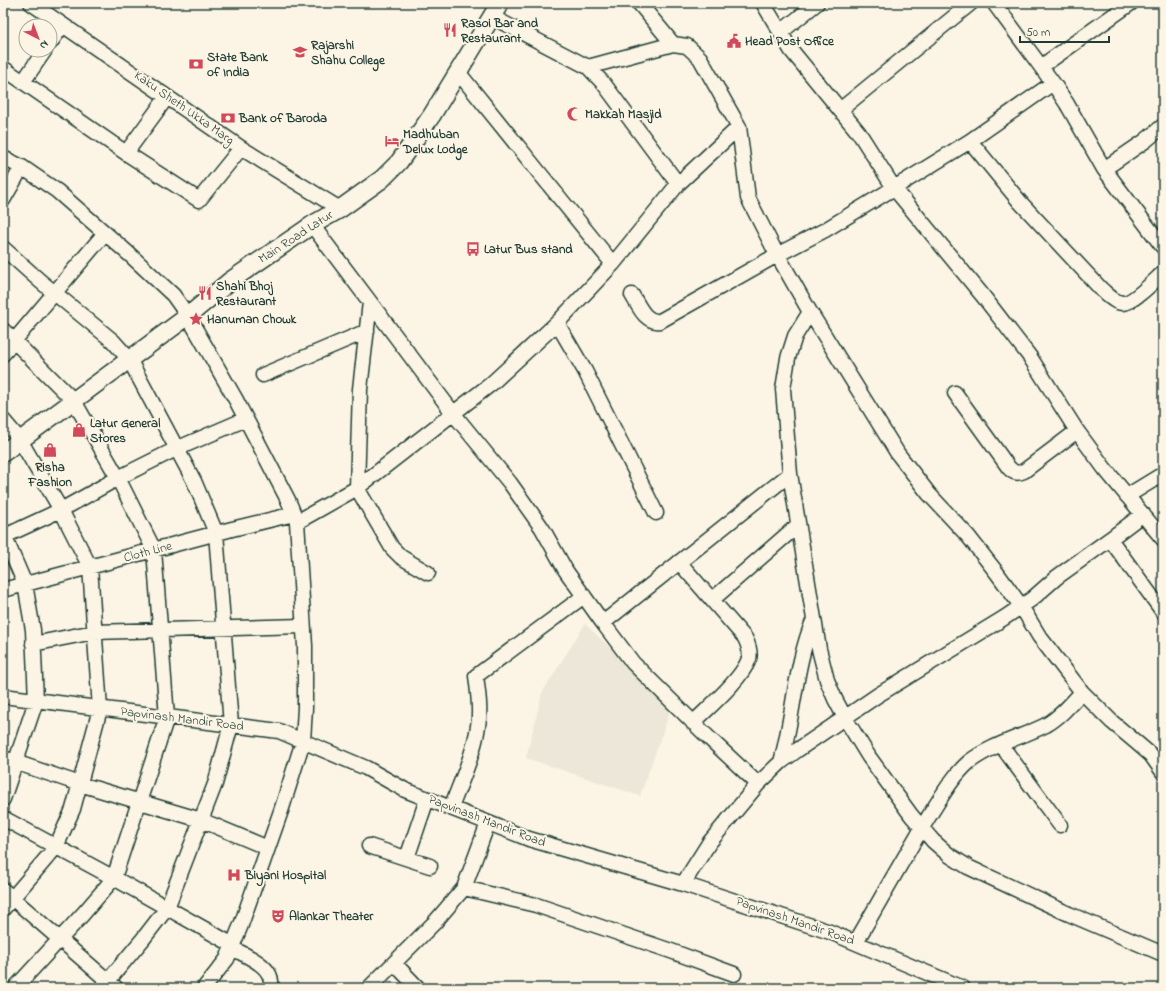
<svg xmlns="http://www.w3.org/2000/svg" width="1166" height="991" viewBox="0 0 1166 991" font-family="'Indie Flower',sans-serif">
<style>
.built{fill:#ece7d8}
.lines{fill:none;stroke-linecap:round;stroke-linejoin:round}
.minor-casing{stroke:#1f3d34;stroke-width:17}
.major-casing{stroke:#1f3d34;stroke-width:20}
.minor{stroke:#fcf5e5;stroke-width:14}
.major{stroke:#fcf5e5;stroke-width:17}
.labels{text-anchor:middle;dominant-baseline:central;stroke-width:4;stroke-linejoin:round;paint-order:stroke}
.poi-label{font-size:13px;font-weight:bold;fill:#1f3d34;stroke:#fcf5e5;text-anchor:start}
.street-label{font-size:13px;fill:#1f3d34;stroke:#fcf5e5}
</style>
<rect width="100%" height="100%" fill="#fcf5e5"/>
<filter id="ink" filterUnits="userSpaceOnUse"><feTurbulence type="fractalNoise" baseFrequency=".025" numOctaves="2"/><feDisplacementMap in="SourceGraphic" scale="8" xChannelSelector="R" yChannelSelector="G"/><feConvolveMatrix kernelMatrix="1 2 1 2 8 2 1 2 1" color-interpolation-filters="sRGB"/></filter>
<g filter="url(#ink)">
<path class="built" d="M585,624L672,706L640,796L526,758L542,693Z"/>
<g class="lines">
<defs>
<path id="minor" d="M31,3L241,148L340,209
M639,3L673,44
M763,3L791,50L859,133L894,188L983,296L1030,357L1077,431L1105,469L1163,539
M994,3L1053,83L1067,104L1104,169L1163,247
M492,17L588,67
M781,32L817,3
M50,43L63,25
M1042,66L1131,3
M3,68L126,153L199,200L241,148
M458,72L613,264
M23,82L45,50
M840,110L971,3
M739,127L748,198L773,247L810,312L795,336L788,358L783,389L790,474L819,649L827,680L835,699L845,718L869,757L911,815L933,841L949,855L968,867L1069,914L1163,954
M970,141L1020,202L1102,290C1108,295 1115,303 1123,303C1133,303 1155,280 1163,273
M126,153L167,97
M3,158L22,167L57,191L129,254L173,295L188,316L236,400L288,500L297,522L305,646V708L303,741L282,808L241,925L227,959L204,988
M1104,169L1145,141L1163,126
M3,200L22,167
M312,225L370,302L360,389L357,488L392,548L401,557L428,573
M3,248L40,281L113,341L129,359L194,481L216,533L231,725L215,784L167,908L143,939L102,988
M632,295C639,306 645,323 660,321L777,255L825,230L894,188L970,141L1053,83
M370,302L453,413L510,483L542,528L566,571L603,623L633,663L709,738L758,784
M810,312L898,454L929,494L968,536L997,573L1021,606L1039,636L1082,692L1112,722L1137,743L1151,755L1163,772
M557,323L585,371L656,513
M3,330L74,401L118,478L154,550L167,717L114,878L83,914L15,988
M3,354L105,233
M263,375L367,331
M955,393L1009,468C1014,473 1017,474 1024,471L1077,431
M3,420L20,440L61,510L90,567L100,709L73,809L56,847L3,909
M1127,496L1163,474
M297,522L357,488L491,384L557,323L613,264L678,184L739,127L700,58L687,46L673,44L588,67L604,84L678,184
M3,533L25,584L33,630L36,701L3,799
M5,536L61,510L118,478L176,449L246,419
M1110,539L1143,514
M679,562L745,638C748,644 751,652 749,659C741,680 709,707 693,723
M3,590L232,529L294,514
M712,600L798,525
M603,623L790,474
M33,644L94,632L303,626
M3,696L279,731L366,768L405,790L529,839L683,884L830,932L963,988
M1001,745L1060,825
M3,758L80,784L201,820L268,848
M781,762C794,715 795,663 814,619
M451,808C461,781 474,754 478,726C481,709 478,692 476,676L584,596
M3,818L114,878L233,945
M369,846L430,866
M407,858L427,799
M683,884L709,843L758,784L781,762L796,751L878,695L1004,618L1032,599L1057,577L1110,539L1163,612
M464,888L536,905L671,951L734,974
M3,890L116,988
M856,942C881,899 905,855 931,813C942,796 953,776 969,762C991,745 1022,737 1046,725C1060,717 1071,704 1082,692
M232,948C246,956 277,967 270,988
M394,963L418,988
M369,988L435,922L464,888L488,823"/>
<path id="major" d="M3,453L188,316L230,281L312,225L340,209L382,179L399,162L413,142L432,115L500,3"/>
</defs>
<use href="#minor" class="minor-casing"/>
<use href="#major" class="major-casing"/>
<use href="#minor" class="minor"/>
<use href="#major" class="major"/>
</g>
</g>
<defs>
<symbol id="restaurant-bare" viewBox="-9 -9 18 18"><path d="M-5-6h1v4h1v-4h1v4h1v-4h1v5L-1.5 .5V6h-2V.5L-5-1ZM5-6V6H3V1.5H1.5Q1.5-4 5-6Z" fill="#d1495b" stroke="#fcf5e5" stroke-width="2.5" paint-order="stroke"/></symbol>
<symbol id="civic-bare" viewBox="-9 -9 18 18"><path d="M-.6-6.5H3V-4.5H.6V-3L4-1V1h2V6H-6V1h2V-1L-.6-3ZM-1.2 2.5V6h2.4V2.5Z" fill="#d1495b" stroke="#fcf5e5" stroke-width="2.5" paint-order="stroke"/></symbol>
<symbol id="university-bare" viewBox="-9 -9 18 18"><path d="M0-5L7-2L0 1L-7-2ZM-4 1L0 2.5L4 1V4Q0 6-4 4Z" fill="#d1495b" stroke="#fcf5e5" stroke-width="2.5" paint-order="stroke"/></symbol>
<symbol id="bank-bare" viewBox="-9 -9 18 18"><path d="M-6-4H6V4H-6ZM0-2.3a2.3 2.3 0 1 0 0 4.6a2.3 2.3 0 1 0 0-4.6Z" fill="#d1495b" stroke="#fcf5e5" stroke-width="2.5" paint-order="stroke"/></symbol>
<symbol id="mosque-bare" viewBox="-9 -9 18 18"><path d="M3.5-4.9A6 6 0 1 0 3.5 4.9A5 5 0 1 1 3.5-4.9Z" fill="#d1495b" stroke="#fcf5e5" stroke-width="2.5" paint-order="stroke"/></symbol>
<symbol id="hotel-bare" viewBox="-9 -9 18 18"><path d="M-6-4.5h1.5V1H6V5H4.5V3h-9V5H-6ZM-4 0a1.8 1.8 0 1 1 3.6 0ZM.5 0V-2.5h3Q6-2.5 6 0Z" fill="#d1495b" stroke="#fcf5e5" stroke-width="2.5" paint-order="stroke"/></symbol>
<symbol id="bus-bare" viewBox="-9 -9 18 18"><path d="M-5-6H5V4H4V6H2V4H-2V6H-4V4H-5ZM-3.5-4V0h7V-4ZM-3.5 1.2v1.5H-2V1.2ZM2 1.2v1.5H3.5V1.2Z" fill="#d1495b" stroke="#fcf5e5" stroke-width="2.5" paint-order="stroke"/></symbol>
<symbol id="sight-bare" viewBox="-9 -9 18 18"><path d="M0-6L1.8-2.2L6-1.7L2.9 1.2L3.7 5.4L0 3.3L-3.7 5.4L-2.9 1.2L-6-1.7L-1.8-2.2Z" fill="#d1495b" stroke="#fcf5e5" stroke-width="2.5" paint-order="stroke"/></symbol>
<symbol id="shop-bare" viewBox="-9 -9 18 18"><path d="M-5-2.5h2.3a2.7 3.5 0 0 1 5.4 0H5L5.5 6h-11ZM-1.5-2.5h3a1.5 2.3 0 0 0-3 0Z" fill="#d1495b" stroke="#fcf5e5" stroke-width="2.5" paint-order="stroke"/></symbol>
<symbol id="hospital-bare" viewBox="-9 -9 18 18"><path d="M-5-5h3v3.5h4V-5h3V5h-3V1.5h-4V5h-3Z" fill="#d1495b" stroke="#fcf5e5" stroke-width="2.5" paint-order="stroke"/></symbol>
<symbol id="theatre-bare" viewBox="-9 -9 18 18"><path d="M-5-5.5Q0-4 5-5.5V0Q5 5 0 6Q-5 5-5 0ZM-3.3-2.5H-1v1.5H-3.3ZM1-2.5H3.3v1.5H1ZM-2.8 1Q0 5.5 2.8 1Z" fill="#d1495b" stroke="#fcf5e5" stroke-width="2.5" paint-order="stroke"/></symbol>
</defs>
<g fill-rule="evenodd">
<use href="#restaurant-bare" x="440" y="20" width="20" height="20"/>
<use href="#civic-bare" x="724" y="31" width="20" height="20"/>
<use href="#university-bare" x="290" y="42" width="20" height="20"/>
<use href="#bank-bare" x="186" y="54" width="20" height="20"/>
<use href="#mosque-bare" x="564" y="104" width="20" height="20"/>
<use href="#bank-bare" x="218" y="108" width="20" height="20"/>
<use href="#hotel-bare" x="382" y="131" width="20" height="20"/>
<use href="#bus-bare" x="463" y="239" width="20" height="20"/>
<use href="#restaurant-bare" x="195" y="283" width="20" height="20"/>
<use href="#sight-bare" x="186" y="309" width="20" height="20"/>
<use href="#shop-bare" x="69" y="420" width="20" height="20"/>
<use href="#shop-bare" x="40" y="440" width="20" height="20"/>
<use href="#hospital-bare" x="224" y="865" width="20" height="20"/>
<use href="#theatre-bare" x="268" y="906" width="20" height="20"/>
</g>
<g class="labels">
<g class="poi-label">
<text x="461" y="23">Rasoi Bar and<tspan x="461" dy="15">Restaurant</tspan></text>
<text x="745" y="41">Head Post Office</text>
<text x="311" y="45">Rajarshi<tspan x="311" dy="15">Shahu College</tspan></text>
<text x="207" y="57">State Bank<tspan x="207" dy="15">of India</tspan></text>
<text x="585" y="114">Makkah Masjid</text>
<text x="239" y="118">Bank of Baroda</text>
<text x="403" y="134">Madhuban<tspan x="403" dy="15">Delux Lodge</tspan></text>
<text x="484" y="249">Latur Bus stand</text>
<text x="216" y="286">Shahi Bhoj<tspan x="216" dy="15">Restaurant</tspan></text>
<text x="207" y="319">Hanuman Chowk</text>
<text x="90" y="423">Latur General<tspan x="90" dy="15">Stores</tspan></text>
<text x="50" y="467" text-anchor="middle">Risha<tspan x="50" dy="15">Fashion</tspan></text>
<text x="245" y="875">Biyani Hospital</text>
<text x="289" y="916">Alankar Theater</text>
</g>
<g class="street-label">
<text transform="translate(184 108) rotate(35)">Kaku Sheth Ukka Marg</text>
<text transform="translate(296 237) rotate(-33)">Main Road Latur</text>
<text transform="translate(148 552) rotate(-15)">Cloth Line</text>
<text transform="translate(182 719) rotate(7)">Papvinash Mandir Road</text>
<text transform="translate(487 821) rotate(21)">Papvinash Mandir Road</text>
<text transform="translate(795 921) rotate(19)">Papvinash Mandir Road</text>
</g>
</g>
<rect width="1166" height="991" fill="none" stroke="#fcf5e5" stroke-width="16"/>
<rect x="8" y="8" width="1150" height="975" fill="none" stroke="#1f3d34" stroke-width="1.5" filter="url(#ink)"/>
<g transform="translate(38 38) rotate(138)"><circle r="19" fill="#fcf5e5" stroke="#a4ab9e"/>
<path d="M0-3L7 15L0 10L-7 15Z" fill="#d1495b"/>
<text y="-6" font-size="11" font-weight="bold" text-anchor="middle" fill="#1f3d34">N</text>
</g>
<path d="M1020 36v6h89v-6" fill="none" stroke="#1f3d34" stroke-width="2"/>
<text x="1026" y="36" font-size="12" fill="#1f3d34" stroke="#fcf5e5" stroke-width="3" paint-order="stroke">50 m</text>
</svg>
